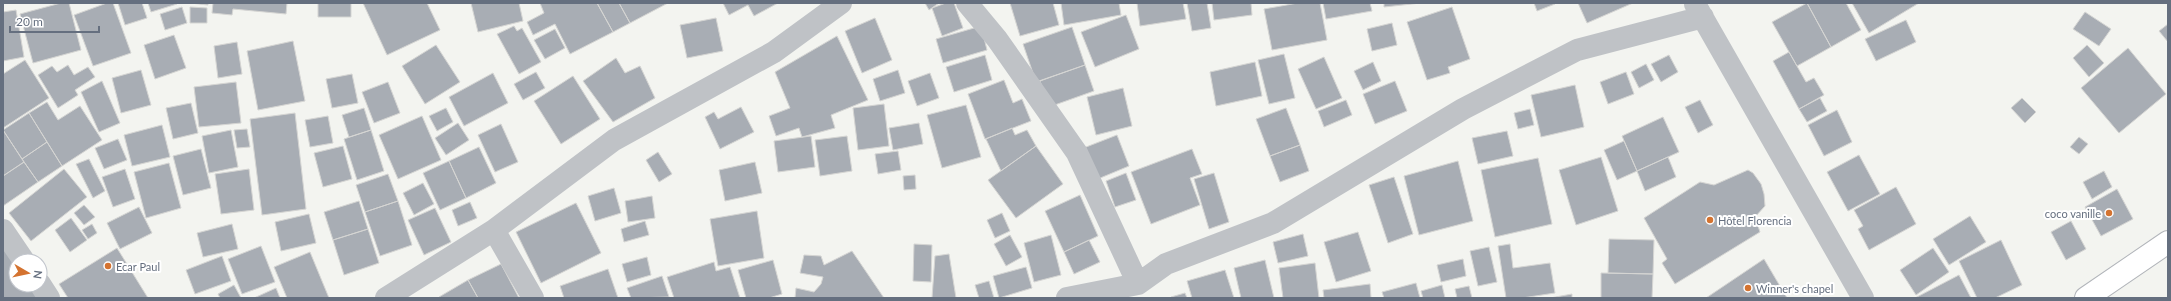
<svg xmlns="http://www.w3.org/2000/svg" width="2171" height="301" viewBox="0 0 2171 301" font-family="Lato,sans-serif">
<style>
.building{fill:#a8adb4;stroke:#d5d5d3}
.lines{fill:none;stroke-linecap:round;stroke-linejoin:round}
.secondary-casing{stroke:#b2b5ba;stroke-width:24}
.minor{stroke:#bfc2c6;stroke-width:22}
.secondary{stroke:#fff;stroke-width:22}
.poi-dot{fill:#d47330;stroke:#fff;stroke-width:1.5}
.labels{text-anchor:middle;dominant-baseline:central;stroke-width:4;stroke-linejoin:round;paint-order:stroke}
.poi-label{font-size:11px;fill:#656f7f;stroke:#fff;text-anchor:start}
</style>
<rect width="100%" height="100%" fill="#f3f4f0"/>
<path class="building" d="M61,3H69L81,50L33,63L20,14Z
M107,3H113L131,53L93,66L74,15Z
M118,3H142L147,18L125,25Z
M148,3H177V4L151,12Z
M190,3H208V5Z
M213,3H287L286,14L233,9L232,15L212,13Z
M318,3H351V17H318Z
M363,3H427L440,30L387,55Z
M471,3H519L523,21L478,32Z
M540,3H597L613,32L570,54L555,24L533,35L527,22L544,13Z
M597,3H619L630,23L613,32Z
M619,3H668L630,23Z
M723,3H778L754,16L748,5L729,15Z
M925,3H939L929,10Z
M946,3H954L963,28L942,36L932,8Z
M1010,3H1053L1059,25L1020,36Z
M1061,3H1119L1121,15L1064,25Z
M1137,3H1183L1186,19L1140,26Z
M1187,3H1207L1211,28L1192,31Z
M1212,3H1251L1252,15L1214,20Z
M1298,3H1320L1327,40L1272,50L1264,9Z
M1323,3H1370L1372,11L1326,19Z
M1384,3H1421L1384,7Z
M1534,3H1554L1555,4L1537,11Z
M1578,3H1633L1587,23Z
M1807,3L1831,47L1797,66L1772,22Z
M1807,3H1846L1861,30L1831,47Z
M1852,3H1919L1869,33Z
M182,7L187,23L165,30L160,14Z
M190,7L207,8V23H190Z
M1452,7L1470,59L1448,67L1450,73L1427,80L1407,22Z
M16,10L24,57L3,61V12Z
M2085,12L2111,29L2099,46L2073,29Z
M1126,15L1139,49L1095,67L1081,32Z
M716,18L723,51L687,58L680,25Z
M875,18L892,60L862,73L845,31Z
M1906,20L1916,42L1876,61L1865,39Z
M1392,23L1397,45L1372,51L1367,29Z
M2168,24V42L2159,31Z
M514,26L517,31L522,28L541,62L519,74L497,34Z
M981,26L987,50L943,63L936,39Z
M1072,27L1085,65L1036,82L1023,44Z
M555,29L565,48L545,59L534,40Z
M174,35L186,68L155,79L144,45Z
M837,36L868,100L831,115L835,128L802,137L799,128L776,136L769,116L790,108L775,72Z
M293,41L305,101L258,110L247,51Z
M237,42L242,74L218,78L214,46Z
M436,45L460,82L425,104L402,66Z
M2087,45L2104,63L2089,77L2073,58Z
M2128,48L2166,94L2119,133L2081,88Z
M1789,52L1806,82L1814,78L1824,95L1799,109L1773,61Z
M1284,54L1295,98L1269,104L1258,60Z
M985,55L992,80L954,92L946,67Z
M1669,55L1678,72L1661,82L1651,64Z
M1324,57L1342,98L1316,109L1298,69Z
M616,58L625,73L640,66L655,98L613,122L583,81Z
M25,60L49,98L3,128V74Z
M1255,62L1262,96L1216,106L1210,72Z
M1373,62L1381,81L1363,90L1354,71Z
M1646,64L1654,80L1639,88L1631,72Z
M68,65L74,75L88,67L95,77L75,90L78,95L58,108L38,75L52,66L57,72Z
M1085,65L1094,91L1049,107L1040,81Z
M141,70L151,105L121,113L112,78Z
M898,70L905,93L880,101L873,79Z
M536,72L545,88L523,100L514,84Z
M1626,72L1634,94L1608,104L1600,82Z
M493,73L508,103L464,126L449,97Z
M930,73L939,98L917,106L908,81Z
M352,74L358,103L332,108L326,79Z
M573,76L600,119L561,144L534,101Z
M1004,80L1013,103L1022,99L1031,121L985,139L968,94Z
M102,81L120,123L99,132L81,92Z
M1395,81L1407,111L1375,124L1363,94Z
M236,82L241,123L199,127L194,87Z
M388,82L400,113L374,123L362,92Z
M1575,85L1584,127L1541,137L1531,95Z
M1123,88L1132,126L1096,135L1087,97Z
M1820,98L1827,111L1807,122L1799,109Z
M2022,98L2036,112L2025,123L2011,108Z
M1346,100L1352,115L1324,127L1318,111Z
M1700,100L1713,125L1698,133L1685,107Z
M47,102L58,120L80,106L102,140L62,166L29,113Z
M191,103L198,133L173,139L166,108Z
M884,104L889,146L858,150L853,108Z
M966,105L981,157L942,168L927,115Z
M741,107L754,132L720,149L705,117L714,112L718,119Z
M364,108L371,130L349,137L342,115Z
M446,108L453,122L437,131L429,116Z
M1286,108L1300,145L1270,156L1256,119Z
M1530,109L1534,125L1518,129L1514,113Z
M1837,110L1852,142L1824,156L1808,125Z
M29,113L47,142L22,159L3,130Z
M295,113L306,209L262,215L250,119Z
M328,116L333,143L310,147L305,120Z
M422,116L441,160L398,179L379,135Z
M1663,117L1679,152L1637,171L1622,136Z
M458,123L469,140L446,155L435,138Z
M919,123L923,144L893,150L889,128Z
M501,124L518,162L495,172L478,135Z
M162,125L170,157L132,166L124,135Z
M1012,128L1015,135L1027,130L1036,146L1001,171L986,139Z
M247,129L250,147L237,148L234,130Z
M3,130L24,162L3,176Z
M231,130L238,167L209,173L202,136Z
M371,130L384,171L357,180L344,139Z
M1507,131L1513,156L1478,164L1472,138Z
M1117,135L1129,166L1093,181L1081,149Z
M811,136L815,167L778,172L774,141Z
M847,136L852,171L820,176L815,140Z
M2079,137L2088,144L2079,154L2070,147Z
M118,139L127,160L104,169L95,148Z
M1624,141L1637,171L1617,180L1604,150Z
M47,142L62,166L38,182L22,159Z
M1300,145L1309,171L1280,182L1270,156Z
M343,146L352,179L323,187L314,153Z
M1036,146L1063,184L1016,218L988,180Z
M479,147L496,183L466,198L449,161Z
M201,149L211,188L183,195L173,156Z
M1192,149L1202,174L1190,178L1200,205L1151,224L1131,172Z
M898,151L901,170L878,174L875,154Z
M658,152L672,174L659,182L646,160Z
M1859,155L1880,194L1848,211L1827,172Z
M1601,157L1618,211L1576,225L1559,170Z
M1668,157L1676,177L1645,191L1637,171Z
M1538,158L1552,224L1495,237L1481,170Z
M89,159L105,191L93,198L76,164Z
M449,161L466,198L440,210L423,173Z
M1458,161L1473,221L1419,235L1404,176Z
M24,162L38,182L3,206V176Z
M755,162L762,193L725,201L719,170Z
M169,163L181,208L146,218L134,172Z
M64,169L87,197L31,241L9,213Z
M125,169L135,199L113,207L102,177Z
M249,169L254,210L221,214L215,174Z
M1748,170L1753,173L1761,184L1764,194L1765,206L1755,217L1760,232L1675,284L1662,263L1667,259L1644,218L1700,182L1714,185Z
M2104,171L2112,187L2092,199L2083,182Z
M1126,173L1136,200L1115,207L1106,181Z
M1214,173L1229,222L1209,229L1194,179Z
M388,174L398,201L365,212L356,185Z
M915,175L916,189L904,190L903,176Z
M1394,177L1413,234L1388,243L1369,185Z
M423,183L434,204L414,215L403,193Z
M1896,187L1916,224L1869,250L1858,229L1863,226L1854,210Z
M614,188L621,213L595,221L588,196Z
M2117,189L2133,219L2101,236L2085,207Z
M1080,195L1098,236L1064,252L1045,211Z
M652,196L655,218L628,222L625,201Z
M359,201L368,229L333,240L324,212Z
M398,201L412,245L380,256L365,212Z
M470,202L477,218L458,226L452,210Z
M576,203L601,253L541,283L516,232Z
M84,205L95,217L84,225L74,213Z
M139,207L152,233L120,249L107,223Z
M435,208L451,242L424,255L408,220Z
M757,211L764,258L718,266L710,219Z
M1002,213L1010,231L995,238L987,220Z
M309,214L316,243L281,251L275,222Z
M1970,216L1986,242L1949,265L1933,239Z
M71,218L87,240L70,252L55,230Z
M645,221L649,235L624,242L621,229Z
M2071,221L2086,249L2066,260L2051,232Z
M92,224L97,233L88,239L82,230Z
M232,224L238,249L203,257L197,233Z
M368,229L379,263L344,275L333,240Z
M1358,232L1371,271L1336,282L1324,242Z
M3,234L16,261V285H33L40,298H3Z
M1303,234L1308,256L1278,263L1273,242Z
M1010,235L1022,257L1006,266L994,244Z
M1051,235L1061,275L1034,282L1024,243Z
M1609,239L1654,240L1653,274L1608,273Z
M1089,240L1100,262L1074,274L1064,252Z
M2001,240L2022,285L1995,298H1977L1959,261Z
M914,244L932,245L931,282L913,281Z
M1510,244L1513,268L1550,263L1555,293L1522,298H1506L1498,246Z
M261,246L275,282L242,294L228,259Z
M1489,247L1497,282L1478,286L1470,251Z
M117,248L148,298H68L59,284Z
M1933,248L1949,272L1916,295L1900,270Z
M852,251L884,298H795L796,288L814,292L821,284L823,277L800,273L804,255L821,256L824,265Z
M310,252L329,298H287L274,267Z
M949,254L956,298H932L935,256Z
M222,256L231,281L195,294L186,270Z
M647,257L651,275L627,282L622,264Z
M1463,259L1466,276L1441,282L1437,265Z
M1764,259L1787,298H1706Z
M773,260L782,294L769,298H746L738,270Z
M1265,260L1274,298H1241L1234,268Z
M714,262L716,271L730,267L740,298H674L667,277Z
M1315,263L1319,298H1283L1279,268Z
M501,264L519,298H478L468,280Z
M1026,267L1032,288L999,298L993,276Z
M608,269L618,298H564L560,286Z
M1225,270L1234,298H1192L1187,281Z
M1601,273L1653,274L1652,298H1601Z
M1959,275L1971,298H1915Z
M662,276L669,297L631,298L627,288Z
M468,280L478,298H440L439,297Z
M989,281L994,298H979L975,285Z
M1416,283L1420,298H1384L1382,292Z
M1370,284L1371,298H1324L1323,290Z
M234,285L241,298H220L218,294Z
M1442,285L1445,298H1423L1421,291Z
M1469,286L1472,298H1457L1455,289Z
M276,288L280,298H254Z
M1185,293L1187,298H1171V297Z
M1572,294V298H1550Z"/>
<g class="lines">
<defs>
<path id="secondary" d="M2086,298L2168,242"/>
</defs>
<use href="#secondary" class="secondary-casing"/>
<path class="minor" d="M967,3L997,39L1077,153L1138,284
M1695,4L1863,298
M3,230L24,261
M494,230L533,298
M40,284L49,298
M386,298L494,230L614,140L774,52L841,3
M1067,298L1138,284L1166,264L1273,223L1463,109L1577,50L1703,17"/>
<use href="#secondary" class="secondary"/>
</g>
<g class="poi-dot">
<circle cx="2109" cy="213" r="4"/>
<circle cx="1710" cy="220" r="4"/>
<circle cx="108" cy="266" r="4"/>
<circle cx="1748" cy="288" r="4"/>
</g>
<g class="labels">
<g class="poi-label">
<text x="2101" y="213" text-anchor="end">coco vanille</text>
<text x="1718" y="220">Hôtel Florencia</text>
<text x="116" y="266">Ecar Paul</text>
<text x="1756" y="288">Winner's chapel</text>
</g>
</g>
<rect width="2171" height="301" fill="none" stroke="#656f7f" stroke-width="8"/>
<g transform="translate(28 273) rotate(99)"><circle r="19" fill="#ffffff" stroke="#c1c5cc"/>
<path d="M0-3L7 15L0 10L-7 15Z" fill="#d47330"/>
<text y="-6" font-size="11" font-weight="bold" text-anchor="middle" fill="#656f7f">N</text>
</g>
<path d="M10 26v6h89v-6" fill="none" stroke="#656f7f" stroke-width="2"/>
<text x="16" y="26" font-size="12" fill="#656f7f" stroke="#ffffff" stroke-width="3" paint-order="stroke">20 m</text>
</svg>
